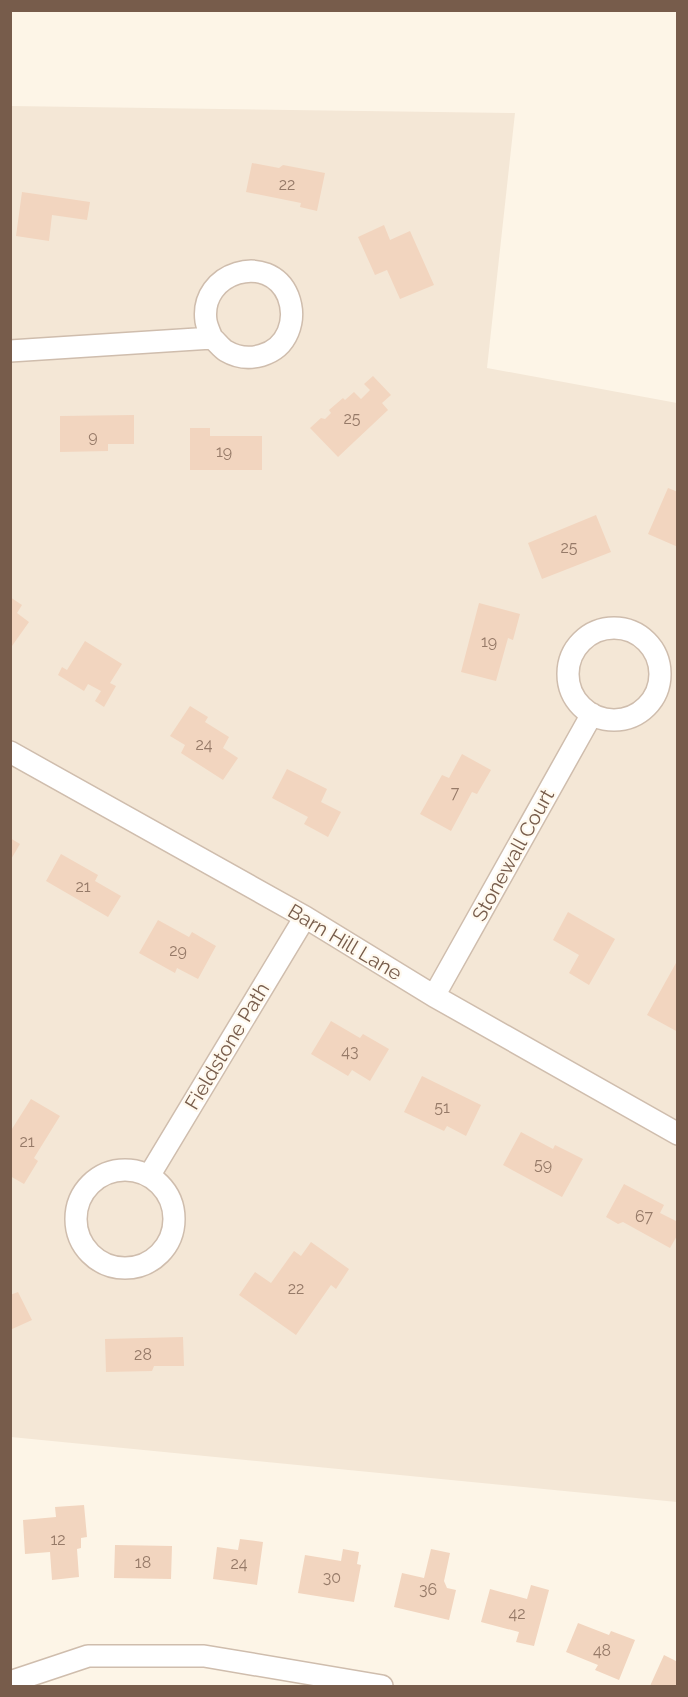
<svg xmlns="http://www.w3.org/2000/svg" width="688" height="1697" viewBox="0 0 688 1697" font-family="Raleway,sans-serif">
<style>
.residential{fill:#f4e7d6}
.building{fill:#f2d5bf}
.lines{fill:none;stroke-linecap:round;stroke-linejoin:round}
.street-casing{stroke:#cfbdad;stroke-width:24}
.street{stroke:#fff;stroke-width:21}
.labels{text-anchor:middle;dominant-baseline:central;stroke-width:4.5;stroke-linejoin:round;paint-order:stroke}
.number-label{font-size:16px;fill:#967a68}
.street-label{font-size:20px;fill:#775c4b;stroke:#fff9ee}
</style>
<rect width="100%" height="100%" fill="#fdf5e7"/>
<path class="residential" d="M11,106L515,113L487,368L677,403V1502L11,1437Z"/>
<path class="building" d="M252,163L279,168L283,165L325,173L317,211L300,207L301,203L246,192Z
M22,192L90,202L87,220L52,215L49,241L16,236Z
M384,225L390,240L410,231L434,285L400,299L387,270L375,275L358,237Z
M373,376L391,395L382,403L388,410L338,457L310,428L321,418L325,419L331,413L329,410L343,398L345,400L354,392L361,399L370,390L364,384Z
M134,415V444H108V451L60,452V416Z
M190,428H210V436H262V470H190Z
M668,488L678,492V547L648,534Z
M596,515L611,552L542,579L528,543Z
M10,597L22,605L17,613L29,622L12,646L10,645Z
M479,603L520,614L513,640L508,638L496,681L461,672Z
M85,641L122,664L110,683L116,686L104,707L95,701L101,691L88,684L84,691L58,675L62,667L67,670Z
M190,706L208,717L205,722L229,737L223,748L238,758L223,780L181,753L185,745L170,736Z
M462,754L491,770L477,794L472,792L451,831L420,814L442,775L449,778Z
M287,769L327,789L321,802L341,812L328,837L304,824L308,817L272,798Z
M10,838L20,844L10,861Z
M61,854L98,875L95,881L121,896L108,917L46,881Z
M568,912L615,939L589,985L569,973L579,955L553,940Z
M158,920L189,937L192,932L216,946L198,979L177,968L175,973L139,953Z
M676,963L678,964V1032L647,1015Z
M331,1021L360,1038L363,1034L389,1049L370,1081L352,1070L348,1076L311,1054Z
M422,1076L481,1105L466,1136L447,1126L444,1131L404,1112Z
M31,1099L60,1116L34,1158L38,1161L24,1184L10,1176V1132Z
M521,1132L553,1149L555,1145L583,1159L562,1197L503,1165Z
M624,1184L664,1205L660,1213L678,1222V1234L670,1248L623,1222L618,1224L606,1217Z
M311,1242L349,1269L336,1289L331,1285L296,1335L239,1295L255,1272L271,1283L294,1251L301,1256Z
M18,1292L32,1320L10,1330V1295Z
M183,1337L184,1366H154L152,1371L106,1372L105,1339Z
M84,1505L87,1537L81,1538V1548L77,1549L79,1577L52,1580L50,1552L25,1554L23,1520L56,1517L55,1507Z
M240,1539L263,1542L257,1585L213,1579L217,1547L238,1550Z
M115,1545L172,1546L171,1579L114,1578Z
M343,1549L359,1552L357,1564L361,1565L354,1602L298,1593L305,1555L341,1561Z
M431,1549L450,1553L444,1581L447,1588L456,1590L449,1620L394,1607L402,1573L424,1578Z
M531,1585L549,1590L534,1646L516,1642L519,1632L481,1622L490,1589L527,1599Z
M578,1623L609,1635L611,1631L635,1640L619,1680L595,1670L598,1665L566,1652Z
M664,1655L678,1662V1686H650Z"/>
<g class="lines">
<defs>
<path id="street" d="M10,351L212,338C217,342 221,348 226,351C248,364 278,356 288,332C293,320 293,309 288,296C269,251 199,272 206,321C207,327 210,333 212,338
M568 674a46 46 0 1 1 92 0a46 46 0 1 1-92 0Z
M10,752L305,917L434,996L678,1134
M434,996L592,714
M76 1219a49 49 0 1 1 98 0a49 49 0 1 1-98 0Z
M149,1176L305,917
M10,1682L88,1656H204L382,1686"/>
</defs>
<use href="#street" class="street-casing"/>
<use href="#street" class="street"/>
</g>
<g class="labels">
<g class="number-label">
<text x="287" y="184">22</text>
<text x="352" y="418">25</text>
<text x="93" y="436">9</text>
<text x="224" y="451">19</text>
<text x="569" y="547">25</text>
<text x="489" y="641">19</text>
<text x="204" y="744">24</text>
<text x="455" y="792">7</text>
<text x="83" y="886">21</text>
<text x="178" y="950">29</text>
<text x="350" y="1051">43</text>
<text x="442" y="1107">51</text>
<text x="27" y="1141">21</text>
<text x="543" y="1164">59</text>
<text x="644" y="1216">67</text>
<text x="296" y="1288">22</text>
<text x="143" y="1354">28</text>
<text x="58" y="1539">12</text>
<text x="143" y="1562">18</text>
<text x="239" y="1563">24</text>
<text x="332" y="1577">30</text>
<text x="428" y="1589">36</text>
<text x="517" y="1613">42</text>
<text x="602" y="1650">48</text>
</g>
<g class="street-label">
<text transform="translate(513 855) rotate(-61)">Stonewall Court</text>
<text transform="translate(345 942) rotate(31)">Barn Hill Lane</text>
<text transform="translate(227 1046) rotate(-59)">Fieldstone Path</text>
</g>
</g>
<rect width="688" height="1697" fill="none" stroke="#775c4b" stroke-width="24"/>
</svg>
